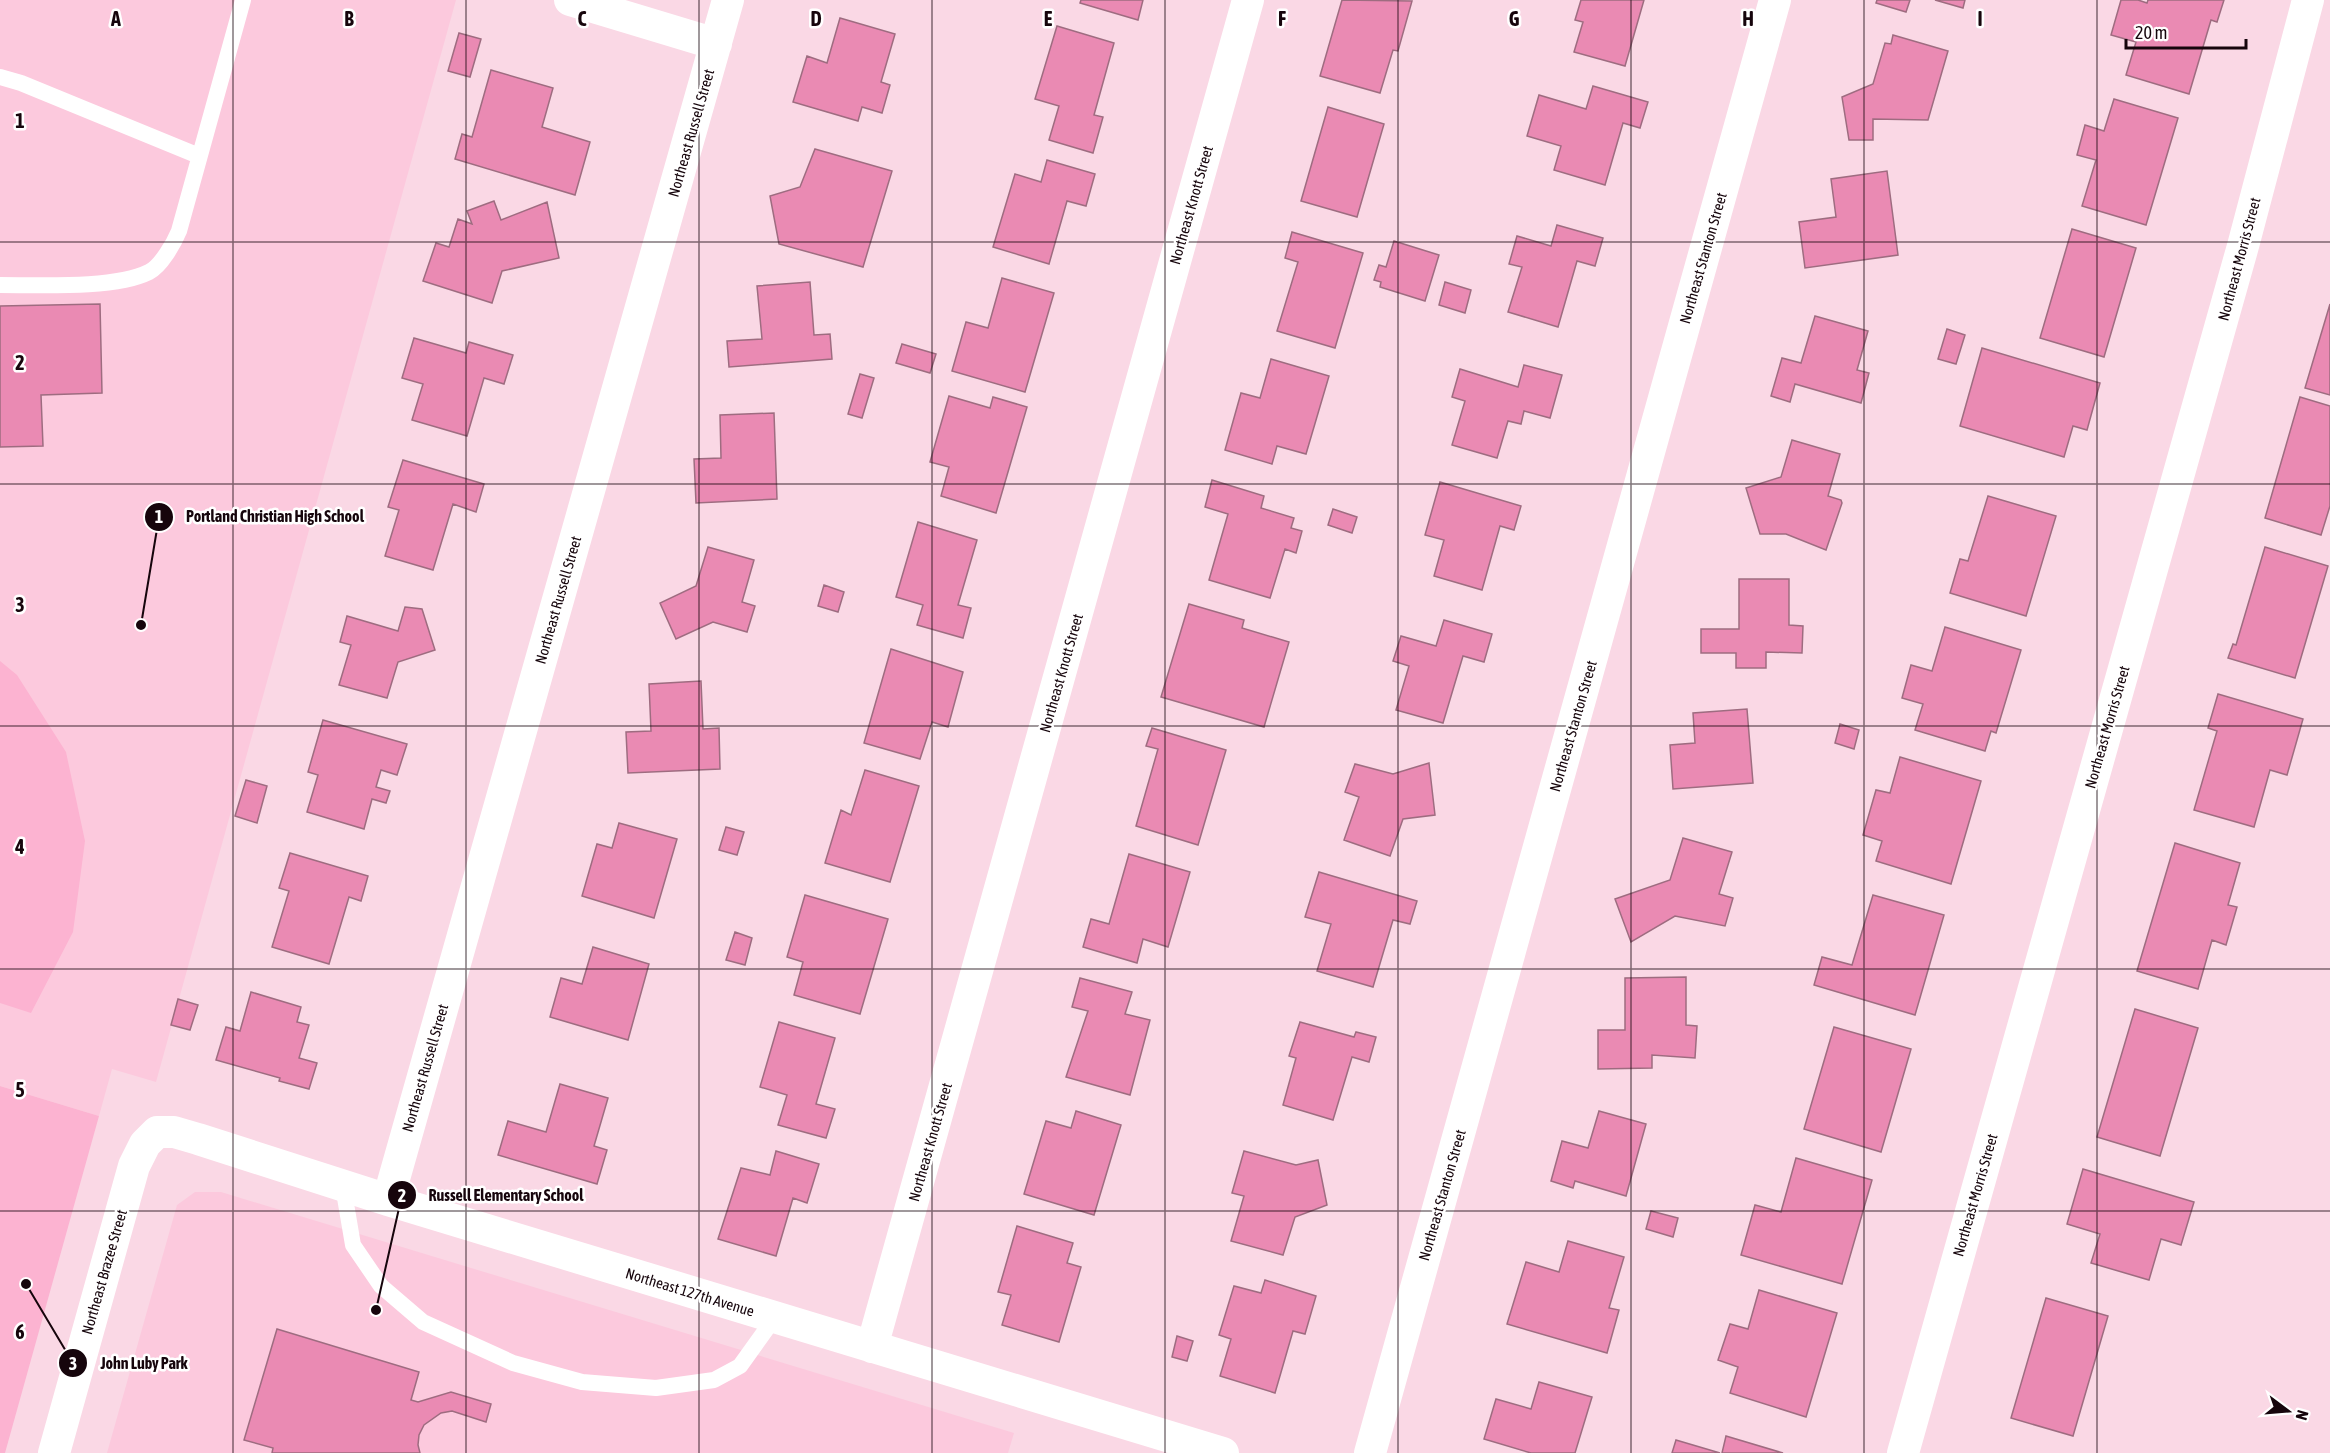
<svg xmlns="http://www.w3.org/2000/svg" width="2330" height="1453" viewBox="0 0 2330 1453" font-family="'Asap Condensed',sans-serif">
<style>
.built{fill:#fcc9dd}
.park{fill:#fcb3d1}
.building{fill:#ea8ab3;stroke:#9e6c80;stroke-width:1.5}
.lines{fill:none;stroke-linecap:round;stroke-linejoin:round}
.service{stroke:#fff;stroke-width:16}
.minor{stroke:#fff;stroke-width:32}
.grid{fill:none;stroke:#16050c;stroke-width:1.5;stroke-opacity:0.55}
.labels{text-anchor:middle;dominant-baseline:central;stroke-width:5;stroke-linejoin:round;paint-order:stroke}
.street-label{font-size:15px;fill:#16050c;stroke:#fff}
.grid-label{font-size:20px;text-anchor:middle;font-weight:bold;fill:#16050c;stroke:#fff;stroke-width:5;stroke-linejoin:round;paint-order:stroke}
.leader{fill:none;stroke:#16050c;stroke-width:2}
.callout-dot{fill:#16050c;stroke:#fff;stroke-width:2}
.mark-label{font-size:18px;text-anchor:middle;font-weight:bold;fill:#fff}
.callout-label{font-size:16px;text-anchor:middle;font-weight:bold;fill:#16050c;stroke:#fff;stroke-width:5;stroke-linejoin:round;paint-order:stroke}
</style>
<rect width="100%" height="100%" fill="#fad8e5"/>
<path class="built" d="M0,0H456L156,1082L112,1069L99,1116L0,1086Z
M195,1192H221L1014,1433L1008,1453H107L177,1205Z"/>
<path class="park" d="M0,661L17,675L66,752L85,841L73,932L31,1013L0,1003Z
M0,1086L99,1116L5,1453H0Z"/>
<path class="building" d="M1081,0H1143L1138,20L1080,3Z
M1342,0L1412,1L1398,51L1393,50L1380,93L1320,76Z
M1581,0H1644L1625,66L1574,52L1583,22L1575,20Z
M1877,0H1910L1906,12L1876,3Z
M1935,0H1965L1963,8Z
M2121,0H2138L2147,3L2148,0H2224L2217,22L2211,20L2189,94L2126,75L2136,42L2111,35Z
M840,18L895,34L881,82L890,85L882,113L862,107L858,121L793,102L807,56L827,63Z
M1057,26L1114,43L1094,115L1103,117L1093,153L1049,140L1059,106L1035,99Z
M459,33L481,39L470,77L448,71Z
M1893,35L1948,51L1928,120L1873,119V140H1849L1842,97L1873,84L1885,43L1891,44Z
M491,70L553,88L542,127L590,142L575,195L455,159L462,134L472,137Z
M1593,86L1648,102L1640,128L1623,123L1605,185L1554,170L1561,146L1527,136L1539,95L1586,109Z
M2114,99L2178,118L2146,225L2082,206L2096,160L2077,155L2085,125L2104,131Z
M1328,107L1384,124L1357,217L1301,201Z
M815,149L892,171L863,267L779,244L770,196L800,187Z
M1047,160L1095,174L1086,206L1067,201L1049,264L993,247L1015,174L1041,182Z
M1887,171L1898,255L1805,268L1799,222L1836,217L1831,179Z
M494,201L501,220L547,202L559,258L502,271L492,303L423,281L436,243L449,247L458,219L472,224L467,211Z
M1557,225L1603,238L1595,266L1577,261L1558,327L1508,312L1522,267L1509,264L1517,236L1551,246Z
M2072,229L2136,248L2104,357L2040,338Z
M1292,232L1363,253L1335,348L1277,331L1298,262L1285,258Z
M1394,241L1439,255L1425,301L1380,287L1381,282L1374,280L1379,265L1386,267Z
M1002,278L1054,293L1025,392L952,371L966,322L988,328Z
M810,282L814,335L830,334L832,359L729,367L727,341L762,339L757,286Z
M1445,282L1471,290L1465,313L1439,305Z
M100,304L102,393L41,395L43,446L0,447V306Z
M2330,304V395L2305,388Z
M1815,316L1868,331L1857,370L1869,373L1861,403L1795,384L1790,402L1771,396L1782,358L1801,363Z
M1947,329L1965,335L1956,364L1938,359Z
M414,338L466,353L469,342L513,355L504,384L484,378L467,436L412,420L423,384L402,378Z
M902,344L936,354L930,373L896,363Z
M1982,348L2100,383L2087,430L2073,426L2064,457L1960,426Z
M1271,359L1329,376L1306,454L1277,446L1272,464L1225,450L1241,393L1260,398Z
M1524,365L1562,375L1550,418L1524,411L1521,424L1508,421L1497,458L1452,445L1465,401L1452,397L1460,369L1518,387Z
M860,374L874,378L862,418L848,414Z
M949,396L990,408L993,397L1027,407L996,513L941,496L949,467L930,462Z
M2300,397L2330,406V506L2321,535L2265,518Z
M774,413L777,499L696,503L694,459L721,458L720,415Z
M1792,440L1840,454L1828,496L1841,500L1842,503L1826,550L1786,534H1760L1746,488L1781,477Z
M403,460L484,484L476,512L453,504L433,570L385,556L399,510L388,507Z
M1212,480L1264,496L1261,508L1294,518L1291,528L1302,531L1296,553L1285,549L1270,598L1209,580L1228,514L1205,507Z
M1440,482L1521,506L1514,530L1500,526L1482,590L1434,576L1444,540L1425,535Z
M1988,496L2056,516L2026,616L1950,593L1960,559L1968,561Z
M1333,509L1357,517L1352,533L1328,525Z
M918,522L977,540L958,605L971,608L963,638L917,625L923,605L896,597Z
M708,547L754,560L742,602L755,606L747,632L713,622L676,639L660,603L696,586Z
M2265,547L2328,566L2295,678L2228,658L2233,644L2236,645Z
M1739,579H1789V625L1803,626L1802,653L1766,652V668H1736V653H1701V629H1739Z
M824,585L844,592L838,612L818,606Z
M1189,604L1244,620L1242,628L1289,642L1264,727L1161,697Z
M405,607L422,609L435,650L398,662L387,698L339,685L351,645L340,642L347,616L398,631Z
M1444,620L1492,634L1484,662L1463,656L1443,723L1396,710L1409,666L1393,661L1401,636L1436,646Z
M1945,627L2021,650L1996,733L1991,731L1985,751L1915,730L1923,704L1902,698L1911,665L1932,671Z
M891,649L963,672L948,727L932,722L920,759L864,743Z
M701,681L703,729L719,728L720,769L628,773L626,732L651,731L649,684Z
M2218,694L2303,719L2287,775L2270,770L2254,827L2194,810L2217,731L2208,728Z
M1747,709L1753,783L1673,789L1670,745L1695,743L1693,713Z
M323,720L407,744L397,775L381,770L376,787L390,791L386,803L372,799L364,829L307,812L318,775L308,772Z
M1840,724L1859,730L1854,749L1835,743Z
M1152,728L1226,750L1198,845L1136,826L1158,749L1146,746Z
M1900,757L1981,781L1951,884L1876,861L1882,841L1863,835L1876,790L1890,793Z
M1429,763L1435,815L1403,819L1390,856L1344,840L1359,797L1345,792L1355,764L1393,774Z
M865,770L919,786L890,882L825,863L841,810L851,815Z
M246,780L267,786L257,823L235,816Z
M619,823L677,839L654,918L582,896L597,844L612,848Z
M726,827L744,832L737,855L719,850Z
M1683,838L1732,852L1719,894L1733,898L1725,926L1675,916L1631,942L1615,899L1670,880Z
M2175,843L2240,863L2228,905L2237,907L2226,945L2212,940L2198,989L2137,971Z
M290,853L368,876L361,901L349,897L329,964L272,947L289,891L279,888Z
M1129,854L1190,872L1168,947L1143,939L1137,963L1083,947L1091,919L1109,924Z
M1319,872L1417,901L1410,924L1393,920L1373,987L1317,971L1331,924L1305,917Z
M805,895L888,919L860,1014L794,995L803,962L787,957Z
M1873,895L1944,915L1915,1015L1814,985L1822,957L1852,965Z
M735,932L752,938L745,965L726,960Z
M593,947L649,964L628,1040L550,1017L561,978L582,984Z
M1686,977V1025L1697,1026L1695,1058L1652,1055V1068L1598,1069V1030H1625V978Z
M1080,978L1132,992L1125,1014L1150,1020L1130,1095L1066,1077L1088,1011L1072,1007Z
M251,992L301,1007L297,1022L309,1025L299,1058L317,1063L309,1089L279,1081L280,1078L216,1060L226,1027L240,1031Z
M178,999L198,1005L190,1030L171,1025Z
M2135,1009L2198,1028L2160,1156L2097,1137Z
M779,1022L835,1038L816,1104L835,1109L826,1138L778,1125L787,1095L760,1087Z
M1300,1022L1354,1037L1356,1032L1376,1037L1369,1062L1352,1057L1333,1120L1283,1105L1296,1058L1289,1056Z
M1834,1027L1911,1049L1881,1152L1804,1129Z
M560,1084L608,1098L594,1146L607,1150L597,1184L498,1155L508,1121L546,1132Z
M1076,1111L1121,1125L1094,1215L1024,1194L1046,1121L1071,1128Z
M1599,1111L1646,1124L1626,1196L1575,1181L1573,1188L1551,1181L1562,1141L1588,1148Z
M776,1151L819,1164L807,1203L793,1198L776,1256L718,1239L741,1168L770,1175Z
M1244,1151L1296,1165L1318,1160L1327,1205L1295,1217L1283,1255L1231,1241L1244,1196L1232,1193Z
M1796,1158L1872,1180L1842,1284L1741,1255L1755,1205L1781,1212Z
M2083,1169L2194,1202L2181,1245L2161,1239L2149,1280L2091,1263L2100,1234L2067,1224Z
M1651,1211L1678,1218L1673,1237L1646,1229Z
M1017,1226L1073,1243L1067,1263L1081,1267L1059,1342L1002,1325L1011,1295L998,1292Z
M1568,1241L1624,1257L1609,1308L1619,1310L1607,1353L1507,1324L1526,1262L1559,1272Z
M1265,1280L1316,1296L1305,1334L1293,1331L1275,1393L1220,1376L1231,1339L1219,1335L1234,1286L1261,1293Z
M1759,1290L1837,1313L1806,1417L1730,1393L1738,1367L1718,1360L1730,1324L1748,1329Z
M2046,1298L2108,1316L2073,1436L2011,1418Z
M277,1329L419,1372L411,1400L418,1402L451,1392L491,1404L486,1422L452,1411L441,1413L424,1425L419,1435L418,1445L420,1453H272L273,1448L244,1440Z
M1177,1336L1193,1341L1187,1361L1172,1357Z
M1539,1382L1592,1397L1575,1453H1531L1484,1439L1496,1399L1531,1409Z
M1726,1436L1783,1453H1722Z
M1676,1440L1720,1453H1672Z"/>
<g class="lines">
<path class="service" d="M0,77L21,83L199,156
M0,285C39,285 115,289 149,272C161,266 174,243 179,231L243,0
M343,1186L353,1245L381,1286L423,1322L513,1363L582,1382L656,1388L714,1380L740,1366L775,1317"/>
<path class="minor" d="M570,0L716,44
M388,1200L728,0
M872,1347L1248,0
M54,1453L134,1166L145,1144L157,1132H174L198,1139L388,1200L1223,1453
M1370,1453L1775,0
M1903,1453L2243,246L2308,0"/>
</g>
<path class="grid" d="M233,0V1453M466,0V1453M699,0V1453M932,0V1453M1165,0V1453M1398,0V1453M1631,0V1453M1864,0V1453M2097,0V1453M0,242H2330M0,484H2330M0,726H2330M0,969H2330M0,1211H2330"/>
<g class="labels">
<g class="street-label">
<text transform="translate(691 133) rotate(-74)">Northeast Russell Street</text>
<text transform="translate(1191 205) rotate(-74)">Northeast Knott Street</text>
<text transform="translate(1703 258) rotate(-74)">Northeast Stanton Street</text>
<text transform="translate(2239 259) rotate(-75)">Northeast Morris Street</text>
<text transform="translate(558 600) rotate(-74)">Northeast Russell Street</text>
<text transform="translate(1061 673) rotate(-74)">Northeast Knott Street</text>
<text transform="translate(1573 726) rotate(-74)">Northeast Stanton Street</text>
<text transform="translate(2107 727) rotate(-74)">Northeast Morris Street</text>
<text transform="translate(425 1068) rotate(-74)">Northeast Russell Street</text>
<text transform="translate(930 1142) rotate(-74)">Northeast Knott Street</text>
<text transform="translate(1442 1195) rotate(-74)">Northeast Stanton Street</text>
<text transform="translate(1975 1195) rotate(-74)">Northeast Morris Street</text>
<text transform="translate(104 1272) rotate(-74)">Northeast Brazee Street</text>
<text transform="translate(690 1292) rotate(17)">Northeast 127th Avenue</text>
</g>
</g>
<g class="grid-label">
<text x="116" y="26">A</text>
<text x="349" y="26">B</text>
<text x="582" y="26">C</text>
<text x="816" y="26">D</text>
<text x="1048" y="26">E</text>
<text x="1282" y="26">F</text>
<text x="1514" y="26">G</text>
<text x="1748" y="26">H</text>
<text x="1980" y="26">I</text>
<text x="20" y="128">1</text>
<text x="20" y="370">2</text>
<text x="20" y="612">3</text>
<text x="20" y="854">4</text>
<text x="20" y="1097">5</text>
<text x="20" y="1339">6</text>
</g>
<path class="leader" d="M141 625L159 517M376 1310L402 1195M26 1284L73 1363"/>
<g class="callout-dot">
<circle cx="141" cy="625" r="6"/>
<circle cx="376" cy="1310" r="6"/>
<circle cx="26" cy="1284" r="6"/>
<circle cx="159" cy="517" r="15"/>
<circle cx="402" cy="1195" r="15"/>
<circle cx="73" cy="1363" r="15"/>
</g>
<g class="mark-label">
<text x="159" y="523">1</text>
<text x="402" y="1202">2</text>
<text x="73" y="1370">3</text>
</g>
<g class="callout-label">
<text x="275" y="522">Portland Christian High School</text>
<text x="506" y="1201">Russell Elementary School</text>
<text x="144" y="1369">John Luby Park</text>
</g>
<g transform="translate(2288 1411) rotate(106)" stroke="#ffffff" stroke-width="4.5" paint-order="stroke">
<path d="M0-4.5L10 22L0 15L-10 22Z" fill="#16050c"/>
<text y="-9" font-size="16" font-weight="bold" text-anchor="middle" fill="#16050c">N</text>
</g>
<path d="M2126 39v9h120v-9" fill="none" stroke="#16050c" stroke-width="3"/>
<text x="2135" y="39" font-size="18" fill="#16050c" stroke="#ffffff" stroke-width="4.5" paint-order="stroke">20 m</text>
</svg>
